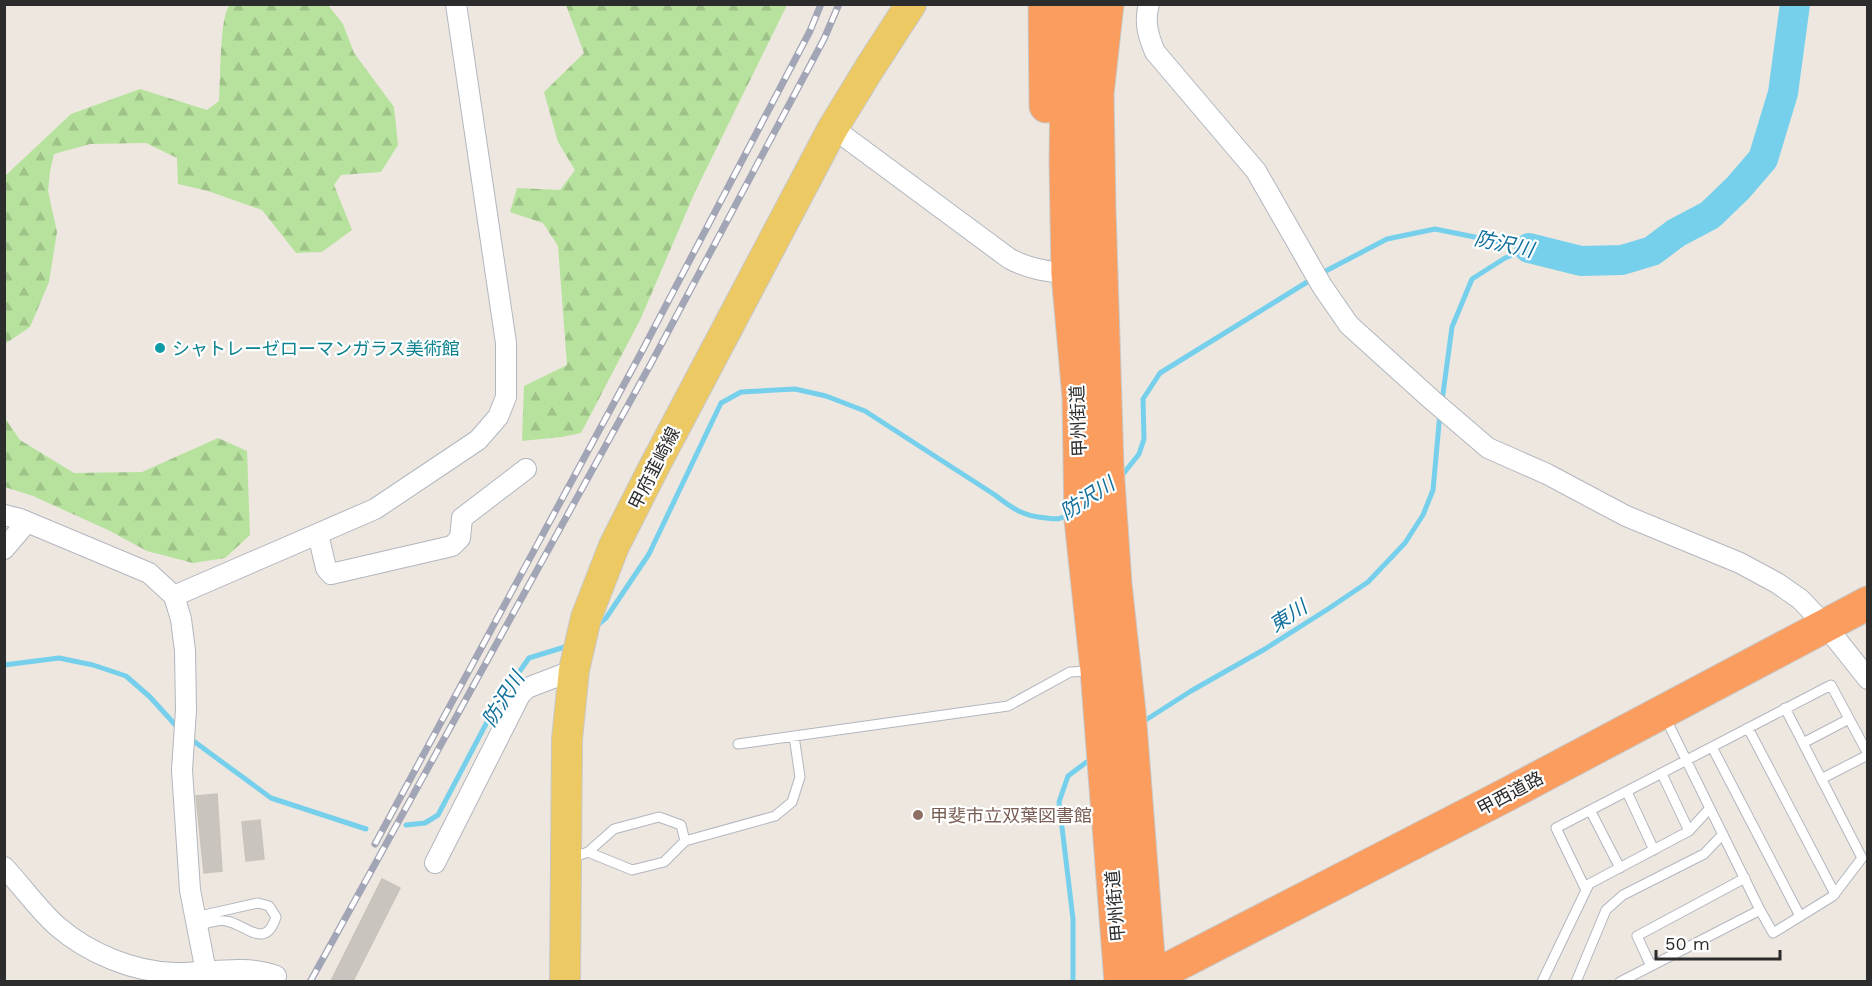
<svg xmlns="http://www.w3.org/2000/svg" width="1872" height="986" viewBox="0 0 1872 986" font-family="'Work Sans','Noto Sans JP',sans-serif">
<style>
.forest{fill:url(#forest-firs)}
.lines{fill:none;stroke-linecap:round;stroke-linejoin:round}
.stream{stroke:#76d0ec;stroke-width:5}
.river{stroke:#76d0ec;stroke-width:30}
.building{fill:#c9c5be;stroke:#c9c3b9;stroke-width:1.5}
.lane-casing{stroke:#b2b6bf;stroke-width:11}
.street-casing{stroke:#b2b6bf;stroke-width:22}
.primary-casing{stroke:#c8c8c8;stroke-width:32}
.highway-casing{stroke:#c8c8c8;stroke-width:35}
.lane{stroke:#fff;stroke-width:9}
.street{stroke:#fff;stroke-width:20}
.primary{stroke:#edc964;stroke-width:30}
.highway{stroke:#fa9d5e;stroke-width:33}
.rail-casing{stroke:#a2a5b6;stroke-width:7}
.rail{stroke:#fff;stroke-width:4.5;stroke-dasharray:14;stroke-linecap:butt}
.culture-dot{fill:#0f9aa8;stroke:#fff;stroke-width:2}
.education-dot{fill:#8d6e63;stroke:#fff;stroke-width:2}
.labels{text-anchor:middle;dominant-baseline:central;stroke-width:4.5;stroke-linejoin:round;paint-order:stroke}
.culture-label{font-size:18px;fill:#0d838f;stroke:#fff;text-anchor:start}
.street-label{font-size:18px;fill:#2c2c2c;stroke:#fff}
.education-label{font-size:18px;fill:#785e54;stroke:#fff;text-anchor:start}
.water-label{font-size:20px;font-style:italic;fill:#11709c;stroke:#fff}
</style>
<defs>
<pattern id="forest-firs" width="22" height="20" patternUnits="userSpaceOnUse" patternTransform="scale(1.5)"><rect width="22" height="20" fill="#b7e29e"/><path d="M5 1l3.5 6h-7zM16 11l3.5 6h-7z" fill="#9ec288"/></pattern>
</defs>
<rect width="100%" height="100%" fill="#ede7df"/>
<path class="forest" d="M230,5H328L343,24L354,53L394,107L398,145L381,172L341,175L334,185L352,230L322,252L296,253L262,210L208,191L178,184L177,158L146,143L90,144L54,154L50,171L48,191L57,232L49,282L30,327L5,344V176L71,114L140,89L207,110L219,101C221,83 219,16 230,5Z
M566,5H787L695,192L641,318L581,433L562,437L522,441L524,386L567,365L558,246L543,223L510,212L517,188L560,190L575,170L558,142L544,92L584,53Z
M5,418L20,440L74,473L142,472L218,438L247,451L250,535L225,558L193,563L147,551L108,530L33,496L5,487Z"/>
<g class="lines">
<path class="stream" d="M1320,274L1387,239L1435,229L1529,248
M1442,401L1452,327L1472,279L1505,258L1529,248
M1120,478L1139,454L1144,439L1143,399L1160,373L1312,279
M595,627L606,618L649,554L721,403L741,392L795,389L826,396L865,411L995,495C1013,509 1023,516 1046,518C1055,519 1060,520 1068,515
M4,665L59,658L93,665L126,676L150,697L179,729
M1141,723L1191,691L1265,649L1328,609L1368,582L1405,543L1423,515L1433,490L1440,413
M188,737L271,798L366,829
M406,825L425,823L438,815L496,705L529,658L568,646
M1073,982V919L1059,802L1068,776L1092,758"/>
<path class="river" d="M1529,248L1581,261L1622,260L1652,251L1676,233L1710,215L1738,188L1763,159L1783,93L1795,4"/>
</g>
<path class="building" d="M217,794L222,871L204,873L196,796Z
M260,820L264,859L246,861L242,822Z
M382,879L400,888L353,981H331Z"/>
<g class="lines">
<defs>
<path id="lane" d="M1748,728L1835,894
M1803,743L1849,719
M738,744L1008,706L1070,672L1092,671
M1712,747L1800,916
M1662,774L1689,831
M1821,779L1868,755
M1627,792L1654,850
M1590,810L1620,868
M685,841L775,816L792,802L800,777L794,736
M571,858L588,852L614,829L659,817L681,825L685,841L664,862L632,870L588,852
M1586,890L1556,828L1831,685L1868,754
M1760,910L1773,933L1833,896L1862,858L1785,708
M195,917L258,903L269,906L276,917C265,951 246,924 226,921C218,919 205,924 197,926
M1651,966L1637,936L1745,878
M1542,982L1589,884L1689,831L1710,808
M1576,982L1606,910L1623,895L1704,854L1723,834
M1620,982L1760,910L1665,717"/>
<path id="street" d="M1149,4C1144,21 1148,36 1155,52L1256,171L1322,286L1349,325L1432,400L1488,448L1547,474L1626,516L1740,563L1777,583L1800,599L1825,625L1868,679
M833,128L1010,259C1029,269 1047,271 1068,274
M4,515L20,519L149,573L174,596L181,619L185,651L186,710L182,770L190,890L208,982
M318,534L326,568L331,574L452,546L460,538L462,518L526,469
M4,549L27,522
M174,596L375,509L478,440L498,417L506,397V343L456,4
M435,863L520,695L527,688L574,670
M4,867C22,886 38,909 57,926C88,953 133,972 175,973C209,974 243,964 276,976"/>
<path id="primary" d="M565,982L567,739L574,670L586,618L614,546L654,467L833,128L869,69L911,4"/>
<path id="highway" d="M1045,4L1046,106
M1077,4L1067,78L1066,163L1068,274L1079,397L1081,520L1097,670L1121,982
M1107,4L1097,94L1099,209L1107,467L1115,584L1129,712L1150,982
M1143,982L1506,795L1868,603"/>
</defs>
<use href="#lane" class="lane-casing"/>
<use href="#street" class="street-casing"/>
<use href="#primary" class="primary-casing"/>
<use href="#highway" class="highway-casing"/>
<use href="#lane" class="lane"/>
<use href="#street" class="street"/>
<use href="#primary" class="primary"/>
<use href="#highway" class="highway"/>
<defs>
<path id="rail" d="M375,844L641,353L810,31L821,4
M310,982L654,358L824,39L839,4"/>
</defs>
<use href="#rail" class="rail-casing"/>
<use href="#rail" class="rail"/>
</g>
<circle class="culture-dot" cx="160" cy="348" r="6"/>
<circle class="education-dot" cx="918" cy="815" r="6"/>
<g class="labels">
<g class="culture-label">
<text x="172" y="348">シャトレーゼローマンガラス美術館</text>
</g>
<g class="street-label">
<text transform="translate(1078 421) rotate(-92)">甲州街道</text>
<text transform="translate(654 468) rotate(-63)">甲府韮崎線</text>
<text transform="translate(1510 793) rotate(-28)">甲西道路</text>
<text transform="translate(1115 906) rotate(-95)">甲州街道</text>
</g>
<g class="education-label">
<text x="930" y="815">甲斐市立双葉図書館</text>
</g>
<g class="water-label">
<text transform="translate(1504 244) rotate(12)">防沢川</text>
<text transform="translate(1087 498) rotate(-33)">防沢川</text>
<text transform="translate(1288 616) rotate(-33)">東川</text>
<text transform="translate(503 699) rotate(-58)">防沢川</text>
</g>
</g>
<rect width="1872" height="986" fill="none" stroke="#2c2c2c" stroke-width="12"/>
<path d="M1656 950v9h124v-9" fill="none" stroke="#2c2c2c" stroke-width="3"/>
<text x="1665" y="950" font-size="18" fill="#2c2c2c" stroke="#ffffff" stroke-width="4.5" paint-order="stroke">50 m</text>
</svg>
